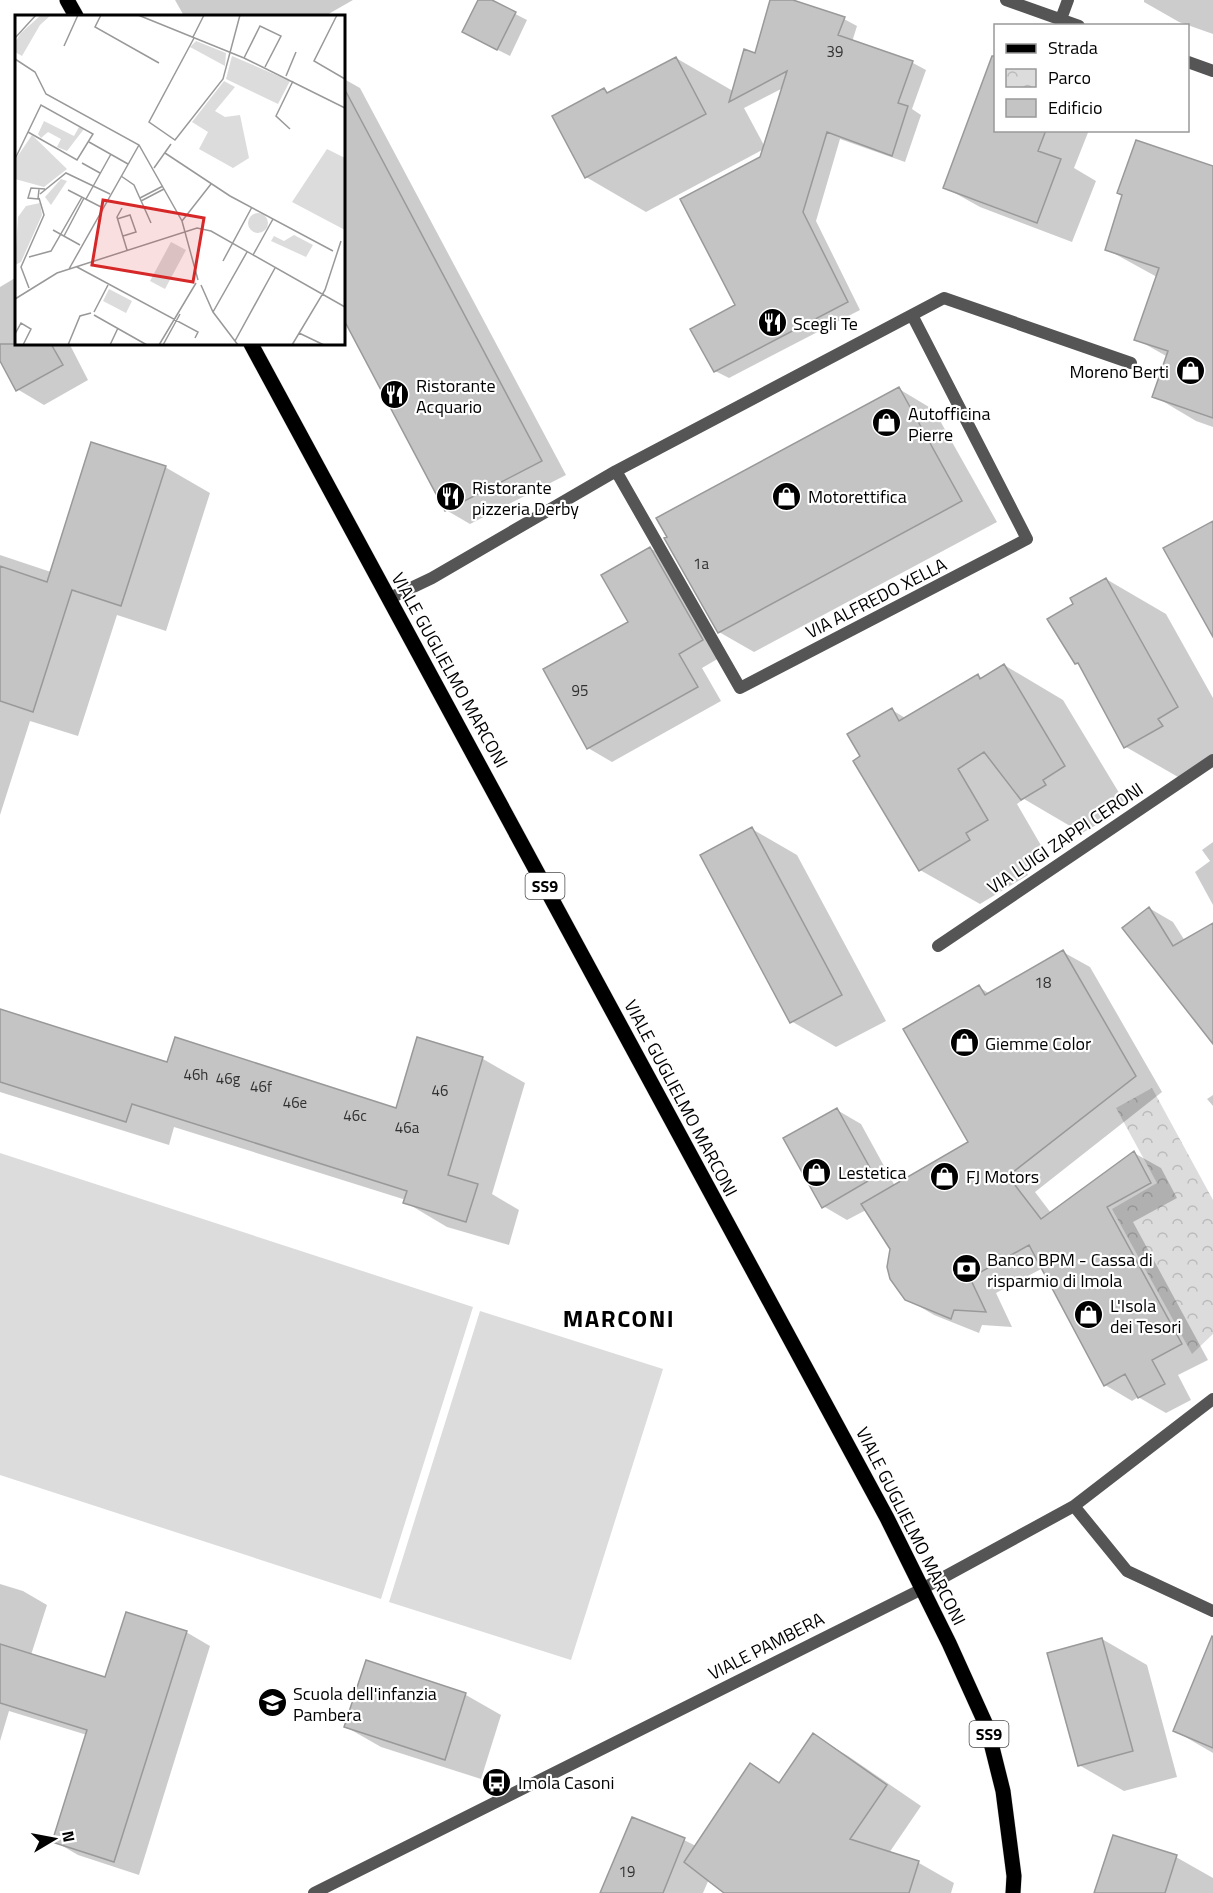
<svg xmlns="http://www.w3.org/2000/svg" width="1213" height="1893" viewBox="0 0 1213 1893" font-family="'Titillium Web',sans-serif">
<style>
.grass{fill:#dcdcdc}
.park{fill:url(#park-crowns)}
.shadow{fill:#0003;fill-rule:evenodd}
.building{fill:#c4c4c4;stroke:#999;stroke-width:1.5}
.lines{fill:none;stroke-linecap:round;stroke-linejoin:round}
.primary-casing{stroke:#dbdbdb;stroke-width:16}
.minor{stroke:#555;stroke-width:12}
.primary{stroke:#000;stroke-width:15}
.labels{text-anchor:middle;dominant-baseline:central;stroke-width:4.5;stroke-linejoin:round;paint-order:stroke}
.number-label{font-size:15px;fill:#313131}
.shield{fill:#fff;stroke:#4c4c4c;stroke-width:1.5}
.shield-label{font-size:16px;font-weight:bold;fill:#000}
.poi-label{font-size:18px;fill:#000;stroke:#fff;text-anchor:start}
.street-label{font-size:18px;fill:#000;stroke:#fff}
.district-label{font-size:24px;font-weight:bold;letter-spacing:1.5px;fill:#000;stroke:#fff}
.inset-road{fill:none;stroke:#999;stroke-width:1.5}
.view{fill:#d62828;fill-opacity:0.15;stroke:#d62828;stroke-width:3}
.inset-edge{fill:none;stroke:#000;stroke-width:3}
</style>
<defs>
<pattern id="park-crowns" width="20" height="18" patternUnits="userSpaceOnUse" patternTransform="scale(1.5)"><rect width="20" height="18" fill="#dcdcdc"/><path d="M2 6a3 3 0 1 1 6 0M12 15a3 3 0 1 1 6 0" fill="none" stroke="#bbb"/></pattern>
</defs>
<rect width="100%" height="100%" fill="#fff"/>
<path class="grass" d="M0,1153L473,1307L381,1599L0,1475Z
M480,1311L663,1369L571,1660L389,1602Z"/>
<path class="park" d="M1152,1088L1213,1200V1334L1192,1354L1112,1209L1157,1183L1116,1108Z"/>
<path class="shadow" d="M175,0H353L325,16H184Z
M480,0H488L527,20L510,56L476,39Z
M771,0H789L844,19L857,26L852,42L913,63L926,70L912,109L921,115L905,162L840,139L816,221L860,310L729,378L715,371L737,305L764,149L646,212L586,177L604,90L610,93L676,58L733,91L756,55ZM783,88L765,147L744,108Z
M1144,0H1213V34L1179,22L1144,2Z
M344,79L360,88L566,475L470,524L446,510L344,317Z
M996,130H1089L1074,168L1096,181L1072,242L980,207L944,187Z
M1213,168V427L1196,421L1154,396L1168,357L1136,339L1157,277L1106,249Z
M15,278L16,344H73L70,345L88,380L44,405L17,389L0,358V287Z
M899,389L934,410L997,522L754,652L719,632L669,538Z
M165,467L210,493L166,631L117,615L78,736L30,721L0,815V555L51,572Z
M650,548L674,562L726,654L702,668L721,701L612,762L588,748L630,623Z
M1106,579L1166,614L1213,698V765L1185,781L1126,747L1081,666L1076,663L1075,605Z
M1004,665L1063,700L1124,801L1102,814L1105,820L1082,833L1024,799L1017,804L1046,854L1024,868L1028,875L980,904L920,870L862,757L892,710L907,719L978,675L983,679Z
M752,829L797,855L886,1021L836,1047L791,1021Z
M1213,842V905L1195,872L1210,861L1202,850Z
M1149,908L1173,922L1185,941L1213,942V1033Z
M1063,952L1090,967L1162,1092L1035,1192L1051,1213L1134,1153L1161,1168L1177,1198L1133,1222L1208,1360L1178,1375L1191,1400L1166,1413L1138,1397L1132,1401L1105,1385L1043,1268L996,1293L1012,1327L982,1325L979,1333L934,1315L907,1299L892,1249L866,1210L847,1220L823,1206L837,1110L861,1124L895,1186L970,1142L979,987L990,994Z
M0,1011L168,1064L397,1110L418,1039L483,1059L525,1083L492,1194L519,1210L509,1245L447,1227L405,1202L406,1200L174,1127L169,1145L0,1092Z
M1213,1095V1106L1207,1099Z
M0,1584L23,1591L47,1605L31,1655L106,1679L186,1632L210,1646L139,1875L78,1855L54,1841L87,1735L9,1711L0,1741Z
M1102,1639L1147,1665L1177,1777L1124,1791L1079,1765Z
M367,1662L466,1695L501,1715L481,1779L381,1747L346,1727Z
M1213,1695V1753L1175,1731Z
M813,1735L848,1756L921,1806L889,1853L919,1863L954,1883L951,1893H727L709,1879L703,1893H602L684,1840L696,1846L750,1765L781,1783Z
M1176,1857L1213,1878V1893H1096Z"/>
<path class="building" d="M478,0H492L516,12L497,50L462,32Z
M770,0H793L845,17L838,35L913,61L898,103L908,106L892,156L827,132L803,212L848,302L714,372L690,329L735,305L680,199L760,157L787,71L729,102L744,49L755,53Z
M992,56H996V130H1046L1038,151L1061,159L1037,223L943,188Z
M676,57L706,114L585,178L552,116L604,88L607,93Z
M344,88L542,461L445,511L344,320Z
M1136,140L1213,166V418L1152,397L1168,351L1134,340L1159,268L1105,250L1122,195L1117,193Z
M0,344H51L63,365L16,391L0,361Z
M899,387L962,501L718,633L664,538L667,537L656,518Z
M91,442L166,466L121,606L72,590L33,712L0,701V566L47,582Z
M1213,521V637L1163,548Z
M650,547L703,640L679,654L698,687L587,749L543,669L628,622L601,575Z
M1106,578L1178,707L1158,719L1163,726L1124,748L1078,663L1075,664L1047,619L1073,604L1070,598Z
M1004,664L1065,766L1043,780L1046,785L1021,800L984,752L958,769L988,820L966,833L970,840L919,871L853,761L860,756L847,734L892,708L899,721L978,674L980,679Z
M752,827L842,995L790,1023L700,855Z
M1149,907L1173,946L1213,923V1044L1122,928Z
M1063,950L1136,1076L1008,1176L1041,1219L1134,1151L1151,1183L1107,1207L1182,1344L1152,1360L1165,1384L1138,1398L1125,1374L1104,1386L1029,1245L970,1278L986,1312L954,1310L951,1319L905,1300L890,1279L887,1267L890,1249L861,1204L968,1142L903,1029L979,985L985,995Z
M0,1009L167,1062L175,1037L396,1108L417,1037L483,1057L448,1175L478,1184L466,1222L403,1203L407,1191L132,1104L126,1122L0,1082Z
M837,1108L875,1177L822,1208L783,1138Z
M126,1612L187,1631L114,1862L52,1842L87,1730L0,1703V1644L105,1677Z
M1212,1636L1213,1637V1748L1173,1731Z
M1102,1638L1133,1751L1078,1766L1047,1653Z
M366,1660L466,1693L445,1760L344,1727Z
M813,1733L887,1785L850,1839L919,1861L909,1893H724L684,1862L750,1763L779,1783Z
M632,1817L685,1838L663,1893H600Z
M1113,1835L1177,1855L1165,1893H1094Z"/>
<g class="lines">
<defs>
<path id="primary" d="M67,0L76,16
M251,344L887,1518L949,1643L987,1727L1003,1791L1014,1876L1013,1893"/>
</defs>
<use href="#primary" class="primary-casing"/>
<path class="minor" d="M1006,0L1079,26
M1061,19L1068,0
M1188,62L1213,71
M616,471L740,688L1027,539L912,315
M388,599L432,578L616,471L944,298L1131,363
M938,946L1213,760
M1074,1506L1127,1571L1213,1611
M314,1893L922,1589L1074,1506L1213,1399"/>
<use href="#primary" class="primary"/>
</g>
<defs>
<symbol id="restaurant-disc" viewBox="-11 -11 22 22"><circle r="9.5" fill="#000" stroke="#fff"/><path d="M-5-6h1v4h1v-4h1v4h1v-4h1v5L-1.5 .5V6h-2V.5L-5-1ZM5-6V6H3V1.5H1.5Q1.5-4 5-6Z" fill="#fff"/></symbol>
<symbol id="shop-disc" viewBox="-11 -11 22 22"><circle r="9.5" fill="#000" stroke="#fff"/><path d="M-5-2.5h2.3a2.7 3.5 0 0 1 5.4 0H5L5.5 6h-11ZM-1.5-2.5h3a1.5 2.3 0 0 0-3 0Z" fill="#fff"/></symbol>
<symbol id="bank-disc" viewBox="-11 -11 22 22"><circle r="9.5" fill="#000" stroke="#fff"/><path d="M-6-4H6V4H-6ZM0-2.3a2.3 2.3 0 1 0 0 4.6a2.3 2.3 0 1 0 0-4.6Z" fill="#fff"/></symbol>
<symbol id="school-disc" viewBox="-11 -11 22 22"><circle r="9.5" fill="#000" stroke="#fff"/><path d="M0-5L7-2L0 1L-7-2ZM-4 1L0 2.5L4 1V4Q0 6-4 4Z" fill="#fff"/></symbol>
<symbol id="bus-disc" viewBox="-11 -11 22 22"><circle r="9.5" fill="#000" stroke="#fff"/><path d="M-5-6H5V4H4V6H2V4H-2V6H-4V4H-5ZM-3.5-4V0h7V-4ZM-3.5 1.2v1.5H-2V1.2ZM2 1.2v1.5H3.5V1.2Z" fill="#fff"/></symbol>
</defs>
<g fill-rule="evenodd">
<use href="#restaurant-disc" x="756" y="306" width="33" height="33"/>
<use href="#shop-disc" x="1174" y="354" width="33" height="33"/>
<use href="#restaurant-disc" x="378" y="378" width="33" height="33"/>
<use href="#shop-disc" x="870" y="406" width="33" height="33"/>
<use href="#shop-disc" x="770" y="480" width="33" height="33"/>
<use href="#restaurant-disc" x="434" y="480" width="33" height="33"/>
<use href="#shop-disc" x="948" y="1026" width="33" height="33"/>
<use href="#shop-disc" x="800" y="1156" width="33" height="33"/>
<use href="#shop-disc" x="928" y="1160" width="33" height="33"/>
<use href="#bank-disc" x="950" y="1252" width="33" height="33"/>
<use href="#shop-disc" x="1072" y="1298" width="33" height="33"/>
<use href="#school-disc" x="256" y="1686" width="33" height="33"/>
<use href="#bus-disc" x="480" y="1766" width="33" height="33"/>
</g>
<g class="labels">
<g class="number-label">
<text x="835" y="51">39</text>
<text x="701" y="563">1a</text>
<text x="580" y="690">95</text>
<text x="1043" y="982">18</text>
<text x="196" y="1074">46h</text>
<text x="228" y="1078">46g</text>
<text x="261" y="1086">46f</text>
<text x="440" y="1090">46</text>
<text x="295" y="1102">46e</text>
<text x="355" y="1115">46c</text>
<text x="407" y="1127">46a</text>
<text x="627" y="1871">19</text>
</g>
<g class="shield">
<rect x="525.5" y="873" width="39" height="26" rx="4.5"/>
<rect x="969.5" y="1721" width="39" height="26" rx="4.5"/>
</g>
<g class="shield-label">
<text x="545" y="886">SS9</text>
<text x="989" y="1734">SS9</text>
</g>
<g class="poi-label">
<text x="793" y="323">Scegli Te</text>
<text x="1169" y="371" text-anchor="end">Moreno Berti</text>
<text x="416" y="385">Ristorante<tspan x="416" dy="21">Acquario</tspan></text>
<text x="908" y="413">Autofficina<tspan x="908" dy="21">Pierre</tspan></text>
<text x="472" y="487">Ristorante<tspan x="472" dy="21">pizzeria Derby</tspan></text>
<text x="808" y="496">Motorettifica</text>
<text x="985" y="1043">Giemme Color</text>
<text x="838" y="1172">Lestetica</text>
<text x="966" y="1176">FJ Motors</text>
<text x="987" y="1259">Banco BPM - Cassa di<tspan x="987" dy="21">risparmio di Imola</tspan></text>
<text x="1110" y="1305">L'Isola<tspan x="1110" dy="21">dei Tesori</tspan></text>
<text x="293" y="1693">Scuola dell'infanzia<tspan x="293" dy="21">Pambera</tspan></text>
<text x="518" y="1782">Imola Casoni</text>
</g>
<g class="street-label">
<text transform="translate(876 598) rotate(-27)">VIA ALFREDO XELLA</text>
<text transform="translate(450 670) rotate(61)">VIALE GUGLIELMO MARCONI</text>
<text transform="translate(1065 838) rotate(-34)">VIA LUIGI ZAPPI CERONI</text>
<text transform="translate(681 1098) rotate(62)">VIALE GUGLIELMO MARCONI</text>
<text transform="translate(911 1526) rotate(63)">VIALE GUGLIELMO MARCONI</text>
<text transform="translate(766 1646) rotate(-27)">VIALE PAMBERA</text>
</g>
<g class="district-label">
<text x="619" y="1318">MARCONI</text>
</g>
</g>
<g transform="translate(15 15)">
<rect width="330" height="330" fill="#fff"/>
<path d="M26,0H36L25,10L7,41L0,37V27L6,18ZM181,26L211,38L210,51L175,32ZM209,66L220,72L200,96L210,102L225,100L234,143L218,153L184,134L193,117L177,107ZM312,134L330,143V215L277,187ZM279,220L298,230L291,242L256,226L259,221L269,226ZM156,227L171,235L150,274L135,266Z" fill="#dcdcdc"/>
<path d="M46,164L52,166L36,190L30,182Z" fill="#dcdcdc"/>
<path d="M217,41L275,66L263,89L211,64ZM29,106L59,121L64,112L69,114L52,136L42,132L46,124L33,117L26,123L23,119ZM17,120L52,154L29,172L0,164V145ZM25,188L27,200L6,247L0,250L3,202L11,191ZM233 208a10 10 0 1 1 20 0a10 10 0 1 1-20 0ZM94,274L117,286L111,298L88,286Z" fill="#dcdcdc"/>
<path class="inset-road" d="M86,0L80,12L144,48M123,0L229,43L330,93M322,0L299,46L330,64M178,22L189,0M0,23L21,0M179,23L134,107L160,125L208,64L225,0M49,31L63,0M229,43L245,11L266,21L250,52M0,44L20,57L31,79L124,130L167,206L183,265M271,61L281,37M275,114L261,101L278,66M74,127L113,149M150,138L215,181L318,236M0,144L26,90L78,119L62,145L13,117M67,148L85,158M139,153L156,129M106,161L119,170L136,208M24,174L23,184L13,183L16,173L30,174M53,175L88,193M25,179L51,158L95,179M125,183L148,171M71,184L96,139M126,186L149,174M107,193L102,202L112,235M102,204L115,200L121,217L108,221M167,206L196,169M38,215L65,230M49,221L69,183M238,240L258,204M14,242L36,236L67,182M208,246L237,192M62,252L183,317L180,323M54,254L124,130M186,270L198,297L223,330M14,273L6,252L29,200L24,183M0,284L42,258L182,213L196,216L330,292M79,297L93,270M198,297L232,237M79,300L132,330M284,318L309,330M0,319L6,308L16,314L8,330M220,326L260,253M53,330L65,301L76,298M95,330L103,313M144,330L181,268M148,330L165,299M277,330L310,275L326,226"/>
<path class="view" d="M88,185L189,203L178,267L77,250Z"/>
<rect width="330" height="330" class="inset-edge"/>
</g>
<rect x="994" y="24" width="195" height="108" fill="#ffffff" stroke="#999999" stroke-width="1.5"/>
<rect x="1006" y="44" width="30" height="9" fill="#000000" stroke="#999999" stroke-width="1.5"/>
<text x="1048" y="54" font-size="18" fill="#000000">Strada</text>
<rect x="1006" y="69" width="30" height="18" fill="url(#park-crowns)" stroke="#999999" stroke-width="1.5"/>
<text x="1048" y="84" font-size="18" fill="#000000">Parco</text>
<rect x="1006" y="99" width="30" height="18" fill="#c4c4c4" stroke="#999999" stroke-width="1.5"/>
<text x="1048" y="114" font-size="18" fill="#000000">Edificio</text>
<g transform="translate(54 1839) rotate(80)" stroke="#ffffff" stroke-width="4.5" paint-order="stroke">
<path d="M0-4.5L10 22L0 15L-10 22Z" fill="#000000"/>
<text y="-9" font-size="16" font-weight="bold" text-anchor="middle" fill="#000000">N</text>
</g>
</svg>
